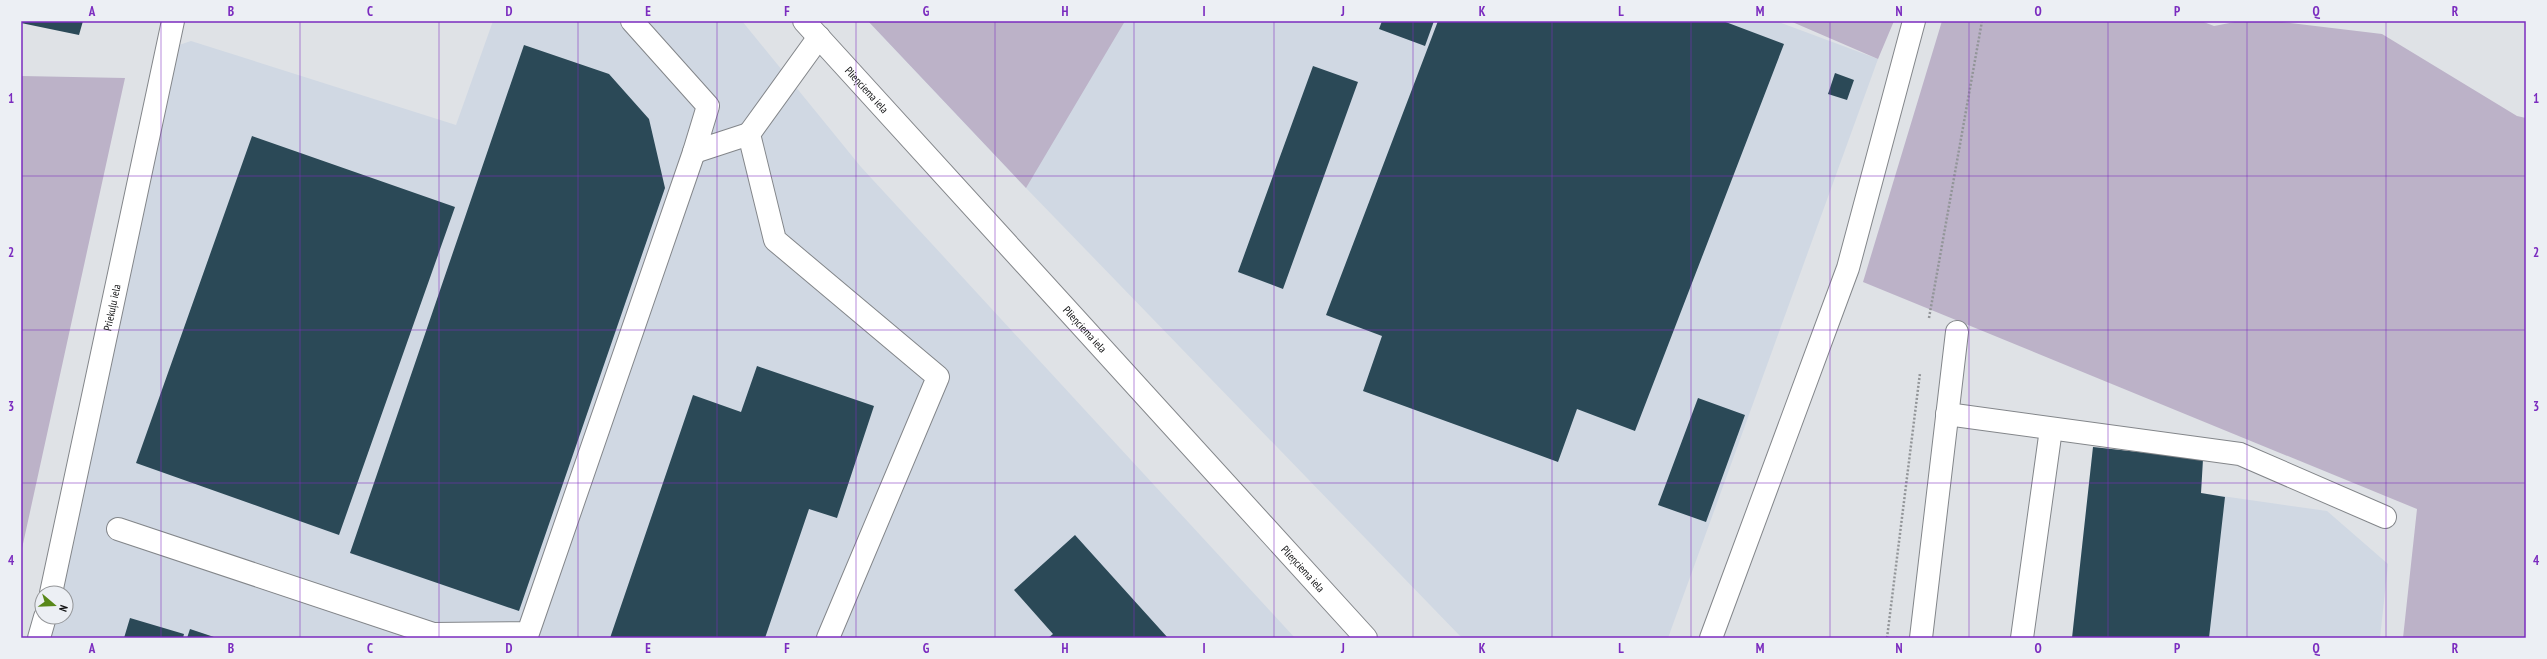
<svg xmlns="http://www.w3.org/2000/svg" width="2547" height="659" viewBox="0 0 2547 659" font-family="'PT Sans Narrow',sans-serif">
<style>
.built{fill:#d0d8e3}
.green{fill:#bcb2c8}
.building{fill:#2b4957}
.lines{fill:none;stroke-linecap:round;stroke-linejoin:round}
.minor-casing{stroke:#83868a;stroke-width:24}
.major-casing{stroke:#83868a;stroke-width:24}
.path{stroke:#929598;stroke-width:2.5;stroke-dasharray:2 2;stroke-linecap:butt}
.minor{stroke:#fff;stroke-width:22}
.major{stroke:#fff;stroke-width:22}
.grid{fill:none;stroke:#7b2cbf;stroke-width:1;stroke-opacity:0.55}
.labels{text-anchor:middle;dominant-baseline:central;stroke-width:4;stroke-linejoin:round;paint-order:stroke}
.street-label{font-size:11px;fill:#0f1011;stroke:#eceff4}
.neatline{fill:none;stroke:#7b2cbf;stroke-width:1.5}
.grid-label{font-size:13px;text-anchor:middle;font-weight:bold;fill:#7b2cbf}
</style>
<rect width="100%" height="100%" fill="#dfe2e6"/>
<path class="built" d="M493,21H742L861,167L1295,638H49L54,617H66V593H59L176,46L191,41L456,125Z
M868,21H1776L1878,59L1668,638H1462L1026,188Z
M2093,447L2203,459L2201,493L2327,511L2388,564L2380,638H2072Z"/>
<path class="green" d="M868,21H1125L1026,188Z
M1790,21H1894L1878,59Z
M1942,21H2201L2214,26L2240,21H2273L2382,34L2517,116L2526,118V638H2403L2417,509L1863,282Z
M21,76L125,78L21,553Z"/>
<path class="building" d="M21,21H83L79,35L21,23Z
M1382,21H1434L1425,46L1379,29Z
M1438,21H1723L1784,44L1635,431L1577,409L1558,462L1363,391L1382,336L1326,315Z
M524,45L609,74L649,119L665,188L519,611L350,553Z
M1313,66L1358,82L1283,289L1238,272Z
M1835,73L1854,80L1847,100L1828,94Z
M252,136L455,207L339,535L136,463Z
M757,366L874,406L837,518L809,509L765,638H610L693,395L741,412Z
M1698,398L1745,415L1706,522L1658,505Z
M2093,447L2203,459L2201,493L2225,497L2209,638H2072Z
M1075,535L1168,638H1048L1053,634L1014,590Z
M130,618L184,634L183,638H124Z
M190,629L217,638H187Z"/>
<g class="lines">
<defs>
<g id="minor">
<path d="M632,21L708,106L694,152L749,134"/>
<path d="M819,37L749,134L775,240L938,377L828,638"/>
<path d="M1947,414L2240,454L2385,517"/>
<path d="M118,529L433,634L528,633L694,152"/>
<path id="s1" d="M51,593L173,21"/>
<path d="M39,638L45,617"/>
<path d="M1711,638L1848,268L1914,21"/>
<path d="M1921,638L1957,332"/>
<path d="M2022,638L2051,429"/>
</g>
<g id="major">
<path id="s2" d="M804,21L1366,638"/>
</g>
</defs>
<use href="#minor" class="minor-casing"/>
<use href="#major" class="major-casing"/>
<path class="path" d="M1929,318L1982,21
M1887,638L1920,373"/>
<use href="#minor" class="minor"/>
<use href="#major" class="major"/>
</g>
<path class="grid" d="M161,21V638M300,21V638M439,21V638M578,21V638M717,21V638M856,21V638M995,21V638M1134,21V638M1274,21V638M1413,21V638M1552,21V638M1691,21V638M1830,21V638M1969,21V638M2108,21V638M2247,21V638M2386,21V638M21,176H2526M21,330H2526M21,483H2526"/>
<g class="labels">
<g class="street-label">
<text stroke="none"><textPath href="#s2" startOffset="93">Plieņciema iela</textPath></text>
<text stroke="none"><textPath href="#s1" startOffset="292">Priekuļu iela</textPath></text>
<text stroke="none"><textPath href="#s2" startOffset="417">Plieņciema iela</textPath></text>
<text stroke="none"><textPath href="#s2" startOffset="741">Plieņciema iela</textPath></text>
</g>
</g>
<rect width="2547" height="659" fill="none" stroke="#eceff4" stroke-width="44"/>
<g transform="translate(54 605) rotate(109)"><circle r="19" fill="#eceff4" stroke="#949699"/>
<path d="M0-3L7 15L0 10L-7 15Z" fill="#588719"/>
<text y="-6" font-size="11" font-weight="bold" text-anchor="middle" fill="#0f1011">N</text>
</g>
<rect x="22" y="22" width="2503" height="615" class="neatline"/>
<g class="grid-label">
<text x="92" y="16">A</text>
<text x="231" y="16">B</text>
<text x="370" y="16">C</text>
<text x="509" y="16">D</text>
<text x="648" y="16">E</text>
<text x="787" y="16">F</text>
<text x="926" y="16">G</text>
<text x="1065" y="16">H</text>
<text x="1204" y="16">I</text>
<text x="1343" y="16">J</text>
<text x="1482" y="16">K</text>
<text x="1621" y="16">L</text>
<text x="1760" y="16">M</text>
<text x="1899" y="16">N</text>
<text x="2038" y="16">O</text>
<text x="2177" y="16">P</text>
<text x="2316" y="16">Q</text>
<text x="2455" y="16">R</text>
<text x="11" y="103">1</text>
<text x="2536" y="103">1</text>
<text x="11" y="257">2</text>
<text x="2536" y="257">2</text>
<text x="11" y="411">3</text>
<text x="2536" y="411">3</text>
<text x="11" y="565">4</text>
<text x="2536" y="565">4</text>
<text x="92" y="653">A</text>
<text x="231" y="653">B</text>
<text x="370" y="653">C</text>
<text x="509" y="653">D</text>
<text x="648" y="653">E</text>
<text x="787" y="653">F</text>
<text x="926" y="653">G</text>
<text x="1065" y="653">H</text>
<text x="1204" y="653">I</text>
<text x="1343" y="653">J</text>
<text x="1482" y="653">K</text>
<text x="1621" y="653">L</text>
<text x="1760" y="653">M</text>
<text x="1899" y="653">N</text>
<text x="2038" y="653">O</text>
<text x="2177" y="653">P</text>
<text x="2316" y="653">Q</text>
<text x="2455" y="653">R</text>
</g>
</svg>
